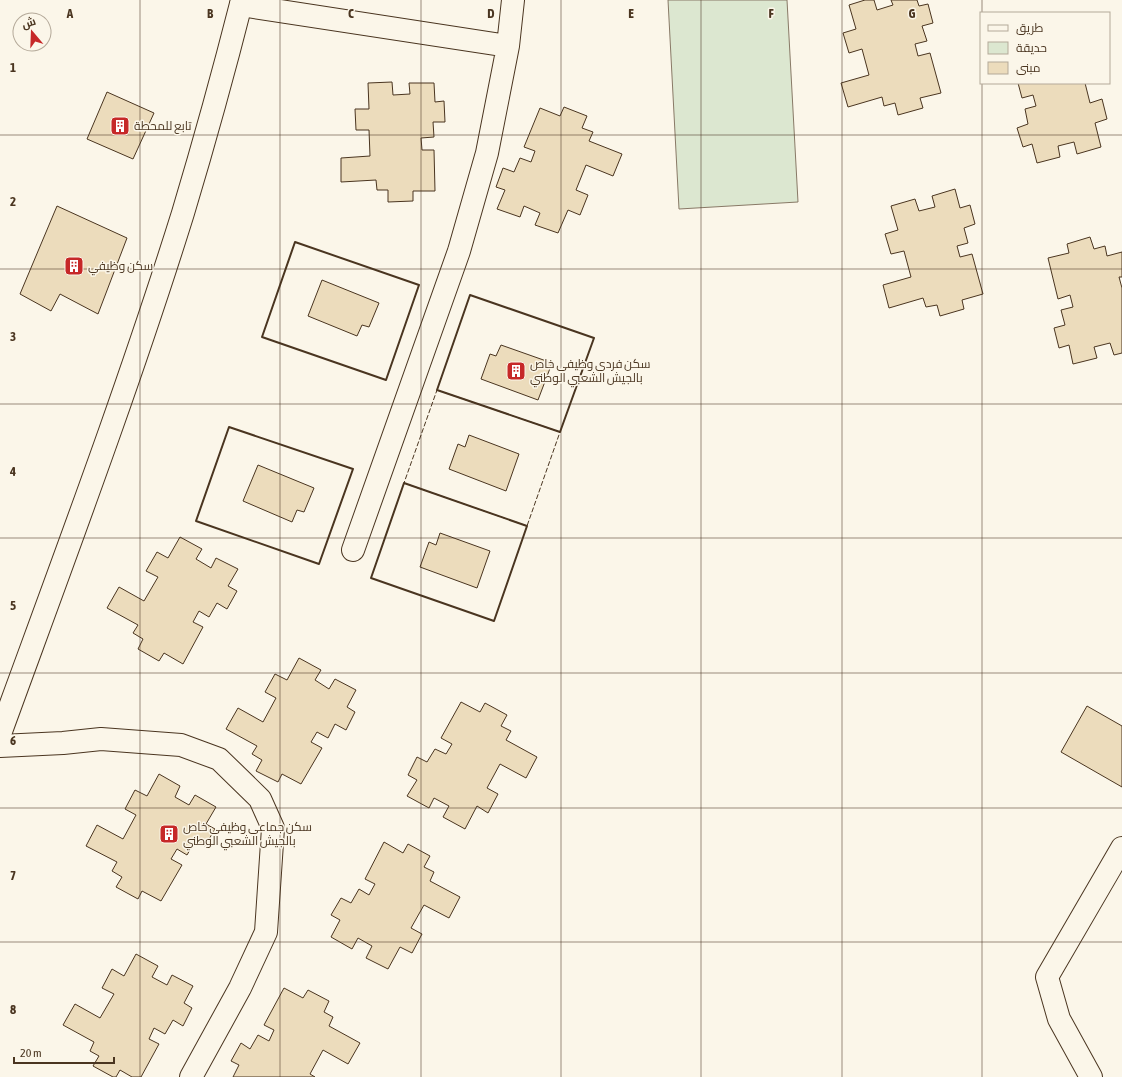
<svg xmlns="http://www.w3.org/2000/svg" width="1122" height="1077" viewBox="0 0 1122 1077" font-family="'Asap Condensed',Cairo,sans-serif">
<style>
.green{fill:#dce7d0;stroke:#887966}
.building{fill:#ecdcbc;stroke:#4a3520}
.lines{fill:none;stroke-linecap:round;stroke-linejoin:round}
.minor-casing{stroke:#4a3520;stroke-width:24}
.major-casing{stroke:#4a3520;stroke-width:24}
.minor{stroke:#fbf6e9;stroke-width:22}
.major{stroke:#fbf6e9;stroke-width:22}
.fence{stroke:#4a3520;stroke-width:1;stroke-dasharray:5 2;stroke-linecap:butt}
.wall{stroke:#4a3520;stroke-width:2}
.grid{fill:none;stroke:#4a3520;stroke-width:1;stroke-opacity:0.55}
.labels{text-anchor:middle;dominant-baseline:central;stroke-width:3;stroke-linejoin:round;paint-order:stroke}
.poi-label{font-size:12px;fill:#4a3520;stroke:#fbf6e9;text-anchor:start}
.grid-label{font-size:13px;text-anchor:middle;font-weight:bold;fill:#4a3520;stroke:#fbf6e9;stroke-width:3;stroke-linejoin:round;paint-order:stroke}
</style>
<rect width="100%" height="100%" fill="#fbf6e9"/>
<path class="green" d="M668,0H787L798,202L679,209Z"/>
<path class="building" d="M865,0H874L877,10L893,5L891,0H917L919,6L928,4L933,23L922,26L927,41L915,44L918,56L930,53L941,93L920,98L923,108L898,115L895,103L884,106L882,97L848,107L841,83L869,75L862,49L849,53L843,33L856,29L849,5Z
M392,82L393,95L410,94L409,83H434L435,102L444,101L445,122H433L434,137L421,138L422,150H434L435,191H413V201L388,202V190H377L376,180L341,182V158L370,156L369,130H356L355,109H369L368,83Z
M1018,83H1085L1090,103L1102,99L1107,119L1095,123L1101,147L1077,154L1074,142L1058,146L1060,157L1037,163L1032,144L1023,147L1017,128L1028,124L1025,109L1036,106L1033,95L1022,98Z
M107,92L154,113L133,159L87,139Z
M564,107L587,116L582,128L593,132L589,141L622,154L613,176L586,165L576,190L588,195L580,215L568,210L558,233L535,225L540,213L524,206L520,217L497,209L505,190L496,187L503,168L514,172L520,158L531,162L535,151L524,147L540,108L560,116Z
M955,189L960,208L970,205L975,224L964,228L968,243L957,246L960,257L972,254L983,294L962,300L964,309L940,316L937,305L926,307L923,298L889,308L883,285L911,277L904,251L891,254L885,234L898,230L891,206L915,199L919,211L935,207L932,196Z
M57,206L127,238L98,314L60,294L51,311L20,294Z
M1090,237L1094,249L1105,246L1107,256L1122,252V277H1119L1122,288V353L1114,355L1110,343L1094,347L1097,358L1073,364L1069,345L1059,348L1054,328L1065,325L1061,310L1073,307L1070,295L1058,299L1048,258L1069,253L1067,244Z
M322,280L379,303L369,327L362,325L357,336L308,316Z
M501,345L552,363L538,400L481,379L490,354L496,356Z
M469,435L519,454L506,491L449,469L458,444L465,447Z
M258,465L314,488L304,512L297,510L292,522L243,501Z
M440,533L490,551L477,588L420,567L429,542L436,545Z
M180,537L202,549L196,559L211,568L216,558L238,569L228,586L237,591L227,609L217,603L209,617L199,611L193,622L203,627L183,664L164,653L159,661L138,649L143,639L133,633L138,625L107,608L119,587L144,601L158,577L146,571L157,552L168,558Z
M299,658L321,670L315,680L329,689L335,679L356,690L347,707L355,712L346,730L335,724L328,738L317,732L311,742L322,748L301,784L282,774L278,782L256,771L262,760L252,754L257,746L226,729L238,708L263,722L276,698L265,692L275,674L287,680Z
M461,702L480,712L485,703L507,715L501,726L511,731L506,740L537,757L526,778L500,764L487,788L498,794L488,813L477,806L465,829L443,817L449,806L434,798L429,808L407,796L417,780L408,775L417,757L427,762L435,749L446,754L452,744L441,738Z
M1087,706L1122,726V787L1061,752Z
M159,774L180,786L175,797L189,805L195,795L216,807L206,824L215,829L205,846L195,841L187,855L177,849L171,859L182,865L161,901L142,891L138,899L116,887L122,877L112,871L117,862L86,846L97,825L123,839L136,815L125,809L135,790L147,796Z
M384,842L403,853L408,844L430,856L424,867L434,872L430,881L460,897L449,918L424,905L411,928L422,934L412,953L400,947L388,969L366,958L372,946L358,938L352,949L331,937L340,920L331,915L341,898L351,903L359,889L369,895L375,884L365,879Z
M136,954L158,966L152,977L167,985L172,975L193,986L184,1003L192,1008L183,1026L173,1020L165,1034L154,1028L149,1039L159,1044L141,1077H132L120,1070L116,1077H113L93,1066L99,1056L90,1051L94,1042L63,1025L75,1004L100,1018L114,994L102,988L112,969L124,976Z
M284,988L303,998L308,990L329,1001L324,1012L333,1017L329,1026L360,1043L348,1064L323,1050L310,1074L315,1077H233L239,1065L231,1061L241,1043L250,1049L258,1035L269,1041L274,1030L264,1025Z"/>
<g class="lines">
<defs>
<path id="minor" d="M241,5L508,46
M353,550L459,251L487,153L508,46L513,0
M0,746L63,743L101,739L181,745L219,759L260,799L273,828L266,932L240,988L191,1077
M1091,1077L1059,1019L1047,977L1122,848"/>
<path id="major" d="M0,734C63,561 128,389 183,213C204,143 224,71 242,0"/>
</defs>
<use href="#minor" class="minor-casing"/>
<use href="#major" class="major-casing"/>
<use href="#minor" class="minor"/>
<use href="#major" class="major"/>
<path class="fence" d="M437,390L560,432L527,526L404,483Z"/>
<path class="wall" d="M295,242L419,285L386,380L262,337Z
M470,295L594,338L560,432L437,390Z
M229,427L353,469L319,564L196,521Z
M404,483L527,526L494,621L371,578Z"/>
</g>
<path class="grid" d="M140,0V1077M280,0V1077M421,0V1077M561,0V1077M701,0V1077M842,0V1077M982,0V13M982,83V1077M0,135H1122M0,269H1122M0,404H1122M0,538H1122M0,673H1122M0,808H1122M0,942H1122"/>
<defs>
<symbol id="building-square" viewBox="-11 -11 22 22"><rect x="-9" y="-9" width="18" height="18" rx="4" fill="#c62828" stroke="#fbf6e9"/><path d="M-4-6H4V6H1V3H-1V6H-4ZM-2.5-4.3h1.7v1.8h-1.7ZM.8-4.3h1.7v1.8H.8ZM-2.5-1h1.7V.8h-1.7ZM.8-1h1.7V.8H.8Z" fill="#fff"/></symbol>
</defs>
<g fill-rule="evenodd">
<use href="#building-square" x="109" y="115" width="22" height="22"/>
<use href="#building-square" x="63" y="255" width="22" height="22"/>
<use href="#building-square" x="505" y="360" width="22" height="22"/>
<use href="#building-square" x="158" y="823" width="22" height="22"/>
</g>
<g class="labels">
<g class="poi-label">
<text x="134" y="126">تابع للمحطة</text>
<text x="88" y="266">سكن وظيفي</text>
<text x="530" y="364">سكن فردي وظيفي خاص<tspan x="530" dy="14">بالجيش الشعبي الوطني</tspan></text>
<text x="183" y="827">سكن جماعي وظيفي خاص<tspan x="183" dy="14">بالجيش الشعبي الوطني</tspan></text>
</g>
</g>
<g class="grid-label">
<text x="70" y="18">A</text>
<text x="210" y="18">B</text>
<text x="351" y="18">C</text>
<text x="491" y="18">D</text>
<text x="631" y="18">E</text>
<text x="771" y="18">F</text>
<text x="912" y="18">G</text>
<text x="13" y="72">1</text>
<text x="13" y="206">2</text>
<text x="13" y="341">3</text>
<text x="13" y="476">4</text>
<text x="13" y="610">5</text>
<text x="13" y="745">6</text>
<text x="13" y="880">7</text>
<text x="13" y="1014">8</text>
</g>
<rect x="980" y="12" width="130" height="72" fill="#fbf6e9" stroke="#b4a999"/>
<rect x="988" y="25" width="20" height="6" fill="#fbf6e9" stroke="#b4a999"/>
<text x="1016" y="32" font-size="12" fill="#4a3520">طريق</text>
<rect x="988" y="42" width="20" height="12" fill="#dce7d0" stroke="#b4a999"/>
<text x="1016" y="52" font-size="12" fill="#4a3520">حديقة</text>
<rect x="988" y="62" width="20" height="12" fill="#ecdcbc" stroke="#b4a999"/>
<text x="1016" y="72" font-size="12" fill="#4a3520">مبنى</text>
<g transform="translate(32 32) rotate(341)"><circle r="19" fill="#fbf6e9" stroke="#b4a999"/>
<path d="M0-3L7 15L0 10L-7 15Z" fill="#c62828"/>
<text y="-6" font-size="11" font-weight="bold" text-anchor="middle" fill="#4a3520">ش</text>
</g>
<path d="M14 1057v6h100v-6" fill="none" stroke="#4a3520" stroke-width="2"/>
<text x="20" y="1057" font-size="12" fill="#4a3520" stroke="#fbf6e9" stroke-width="3" paint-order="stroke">20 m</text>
</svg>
